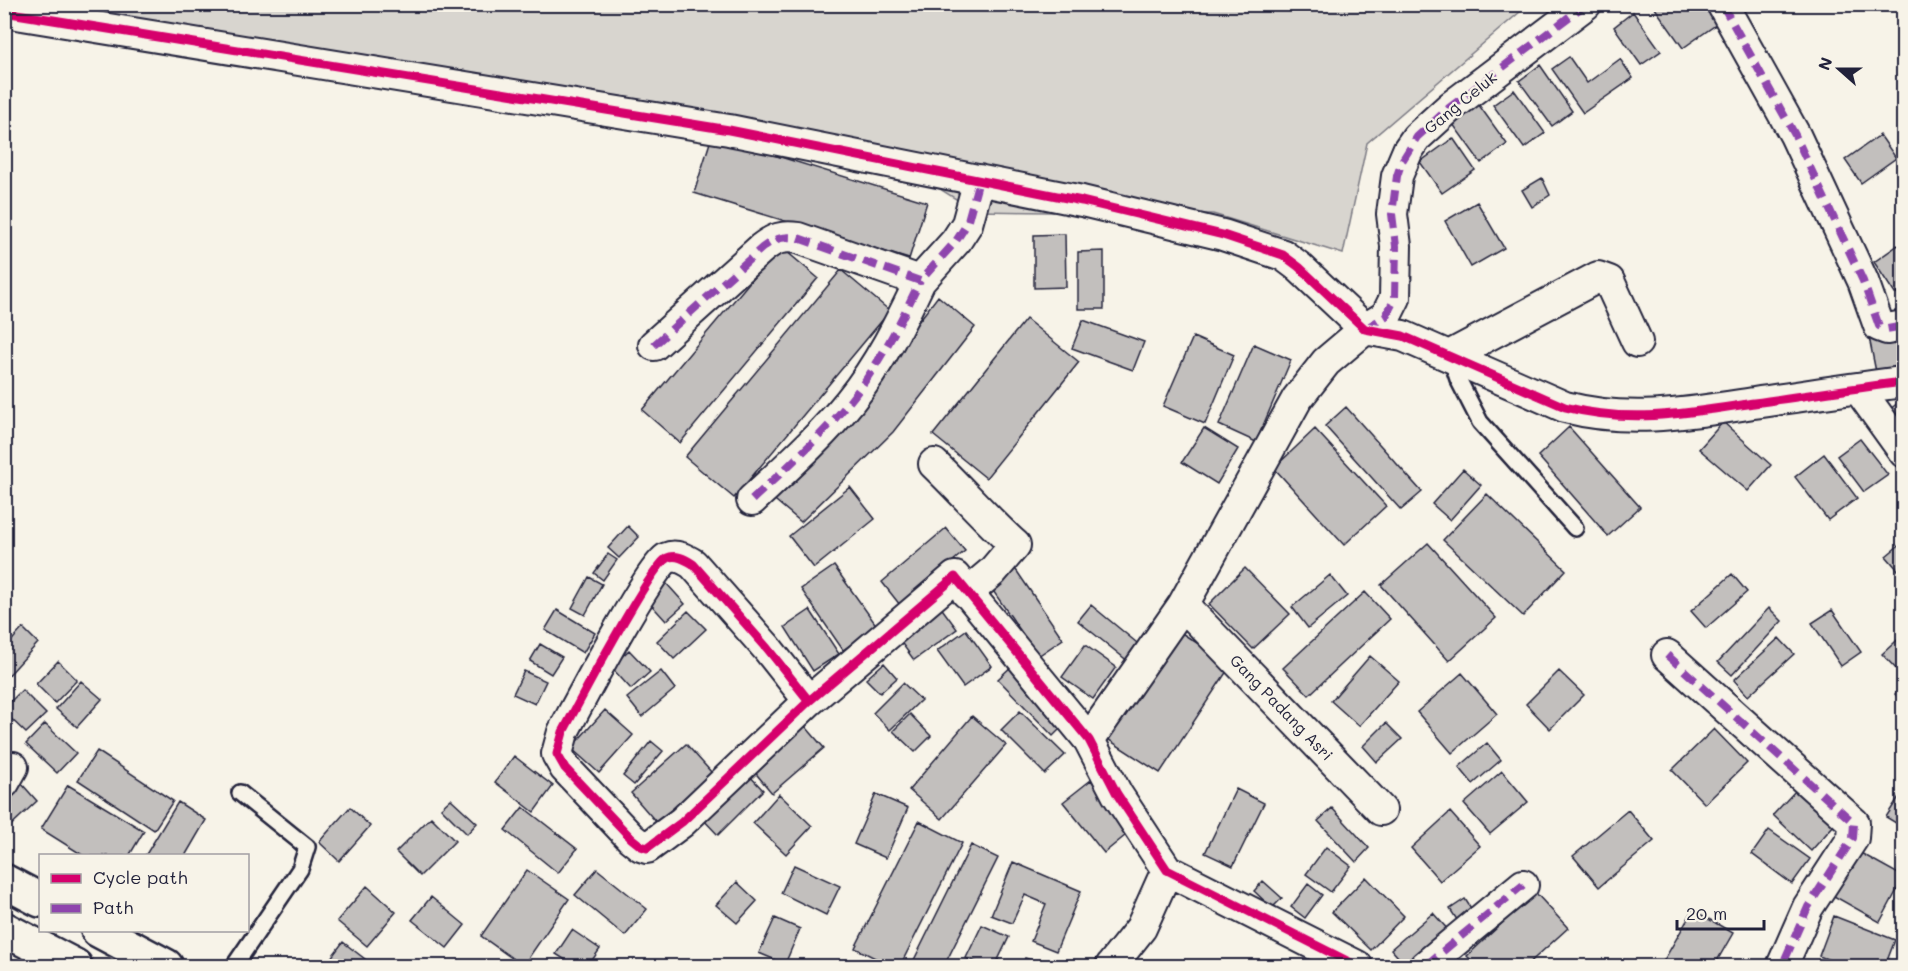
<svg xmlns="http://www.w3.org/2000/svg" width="1908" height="971" viewBox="0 0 1908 971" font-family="Mali,sans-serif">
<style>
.green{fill:#d8d5cf;stroke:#7d7c85;stroke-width:1.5}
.building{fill:#c2bfbd;stroke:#22223b;stroke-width:1.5}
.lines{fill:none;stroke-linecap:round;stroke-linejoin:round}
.service-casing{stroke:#22223b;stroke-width:20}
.minor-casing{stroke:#22223b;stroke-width:34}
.trunk-casing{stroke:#22223b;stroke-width:38}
.service{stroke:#f7f3e8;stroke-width:15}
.minor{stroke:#f7f3e8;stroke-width:30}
.trunk{stroke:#f7f3e8;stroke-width:33}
.quiet{stroke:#8e44ad;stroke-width:8;stroke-dasharray:15 8;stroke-linecap:butt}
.cycleway-casing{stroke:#f7f3e8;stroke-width:13}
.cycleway{stroke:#d6006c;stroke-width:9}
.labels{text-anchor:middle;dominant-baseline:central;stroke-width:4.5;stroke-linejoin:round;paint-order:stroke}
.street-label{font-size:16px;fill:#22223b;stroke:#f7f3e8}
</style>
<rect width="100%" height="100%" fill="#f7f3e8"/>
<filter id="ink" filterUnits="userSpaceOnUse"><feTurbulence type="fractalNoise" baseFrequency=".0167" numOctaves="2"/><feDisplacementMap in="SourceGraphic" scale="12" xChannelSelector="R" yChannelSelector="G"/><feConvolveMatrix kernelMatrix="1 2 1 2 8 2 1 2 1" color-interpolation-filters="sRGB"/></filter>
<g filter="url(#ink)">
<path class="green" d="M4,5H1528L1367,143L1343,254L1213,214L975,211L867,143Z"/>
<path class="building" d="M1652,4H1713L1724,19L1683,48Z
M1633,12L1661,51L1641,65L1614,27Z
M1569,57L1587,83L1620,59L1633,78L1583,113L1552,69Z
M1540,65L1572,111L1552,126L1519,81Z
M1514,90L1545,133L1524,148L1493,105Z
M1476,101L1507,144L1481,163L1450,120Z
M1880,135L1896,158L1861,183L1845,160Z
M712,136L927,202L909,259L694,193Z
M1453,138L1475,170L1442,193L1420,162Z
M1542,178L1550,195L1532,207L1522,190Z
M1477,202L1504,248L1471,267L1445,221Z
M1065,234L1066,287L1034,288V235Z
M1904,241V289L1895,294L1874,262Z
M780,246L818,278L680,443L642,410Z
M1104,251V309H1078V252Z
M841,270L890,311L734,498L685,457Z
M938,296L975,327L893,432L801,522L770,496L858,401Z
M1026,319L1079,362L986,478L933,435Z
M1083,320L1144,342L1133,370L1072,348Z
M1904,330V366L1876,372L1869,337Z
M1193,337L1234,355L1205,424L1163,406Z
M1254,344L1291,360L1256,442L1219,425Z
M1904,398V438L1884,414Z
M1346,407L1422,492L1401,510L1325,426Z
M1723,422L1771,465L1748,491L1699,449Z
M1569,427L1640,507L1608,536L1538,456Z
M1204,428L1238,449L1217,484L1182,462Z
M1315,429L1386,506L1344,545L1274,468Z
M1860,439L1888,475L1864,492L1837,456Z
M1824,454L1857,498L1828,520L1795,477Z
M1463,469L1481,485L1450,520L1432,504Z
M850,487L875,519L814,568L789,536Z
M1487,494L1566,570L1523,616L1443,540Z
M628,526L639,537L619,558L608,548Z
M946,528L965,551L900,605L882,582Z
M1904,541V577L1886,556Z
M1428,543L1496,618L1449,661L1381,585Z
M608,554L617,560L603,580L594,573Z
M834,566L877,626L843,650L801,589Z
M1014,567L1063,639L1038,656L989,585Z
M1245,568L1290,614L1253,649L1209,604Z
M1732,574L1747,592L1706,628L1691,611Z
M1330,575L1347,596L1308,628L1292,607Z
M589,577L602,584L585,615L572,608Z
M666,583L685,604L666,621L647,600Z
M1365,592L1390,619L1309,695L1283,668Z
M4,596L11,602L4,609Z
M1091,605L1142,647L1129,662L1078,621Z
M940,606L957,629L914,660L897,637Z
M1769,608L1782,621L1732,675L1718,662Z
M557,610L595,633L583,653L545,630Z
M810,610L839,654L813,671L785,627Z
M1832,610L1861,652L1841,666L1812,623Z
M688,611L706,629L674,659L657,641Z
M23,628L38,643L7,677L4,675V649Z
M966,630L992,666L963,687L937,651Z
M1177,630L1231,665L1160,773L1106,738Z
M1904,634V672L1901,674L1882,654Z
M1779,638L1794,654L1748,696L1734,680Z
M540,644L562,657L551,674L530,661Z
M1085,645L1116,667L1093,699L1062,677Z
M629,650L650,672L631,689L611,667Z
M1370,656L1399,681L1359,726L1331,701Z
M58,661L77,680L55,703L36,684Z
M884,663L897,678L880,693L866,679Z
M1015,663L1069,720L1053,736L998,679Z
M524,671L546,681L535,704L513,694Z
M661,671L675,689L642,717L627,698Z
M1559,671L1584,695L1550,729L1526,704Z
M1462,673L1497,714L1452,753L1417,712Z
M81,681L102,699L77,727L56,709Z
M903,683L921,700L890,730L873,713Z
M1904,686V703L1895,694Z
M22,690L46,714L26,733L4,712V708Z
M605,710L633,735L599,773L571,748Z
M1020,711L1065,755L1045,774L1001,730Z
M910,714L931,736L915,752L893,731Z
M972,716L1006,745L942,819L909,790Z
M800,720L824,748L772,793L748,764Z
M1386,723L1402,739L1377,762L1363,746Z
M45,724L76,753L57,773L26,744Z
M1714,729L1747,763L1705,804L1672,770Z
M651,741L663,751L634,785L623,776Z
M1487,743L1501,760L1473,784L1459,767Z
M686,744L712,773L657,823L631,793Z
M97,751L173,801L154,830L78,780Z
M514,756L553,786L534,812L495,782Z
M745,771L763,790L718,835L700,816Z
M1502,771L1528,802L1490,834L1464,804Z
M1091,780L1131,831L1104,853L1063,802Z
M21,783L37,801L7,829L4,827V798Z
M68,785L144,831L129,856H84L41,829Z
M1236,789L1264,803L1233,866L1205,853Z
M1904,789V828L1886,817Z
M1796,790L1834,825L1811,851L1773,815Z
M779,794L812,826L786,854L753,823Z
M876,794L908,808L886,858L854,844Z
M451,799L477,823L467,834L441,808Z
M178,802L206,820L185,856H145Z
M350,807L370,826L339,861L319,842Z
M523,807L577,849L558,873L505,830Z
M1332,808L1369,848L1356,862L1318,821Z
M1628,810L1654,841L1599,887L1573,856Z
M1450,812L1480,846L1440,881L1411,848Z
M431,817L455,841L420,876L396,852Z
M919,821L962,843L900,966H891L855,948Z
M1769,830L1810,859L1792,884L1752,854Z
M971,845L998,858L944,966H911Z
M1326,847L1351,866L1331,892L1306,874Z
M1857,851L1904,877L1880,922L1832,895Z
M1013,862L1081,891L1056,951L1031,941L1046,904L1025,895L1012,923L991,915Z
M794,865L840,886L826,915L781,893Z
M597,869L647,909L625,936L575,895Z
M527,870L569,899L523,966L481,936Z
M1366,877L1404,916L1371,950L1332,912Z
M1263,881L1282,898L1272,908L1254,891Z
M737,882L757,901L737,923L716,905Z
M1308,884L1322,895L1305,918L1291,907Z
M367,886L396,912L367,946L337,921Z
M1535,892L1568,928L1526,966H1477L1467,956Z
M431,897L465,925L447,948L412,920Z
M1465,899L1476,916L1461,926L1450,909Z
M1693,910L1733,933L1714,966H1671L1663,962Z
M1433,913L1450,932L1410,966H1406L1391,949Z
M1834,916L1895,940L1885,966H1846L1819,956Z
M775,918L800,929L785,964L759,953Z
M982,925L1009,937L995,966H985L966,958Z
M572,930L600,949L588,966H575L556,954Z
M343,942L374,966H331L327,963Z
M1455,955L1464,966H1441Z
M1025,958L1049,966H1022Z"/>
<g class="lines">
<defs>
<path id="service" d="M1451,358L1458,379L1480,422L1575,528
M234,966L300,869L307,847L240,793"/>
<path id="minor" d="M1722,4L1795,135L1863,281L1879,326L1887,329L1904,326
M4,12L729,130L1082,201L1223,235L1283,255L1299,267L1365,329L1403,336L1565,407C1630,424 1689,413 1754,403C1804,396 1854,388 1904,382
M654,345L762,248C775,238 782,236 798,238L920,281L956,241L967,224L979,180
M1451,355L1598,277L1609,281L1637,342
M1858,388L1904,452
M934,464C962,491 987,520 1015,545L992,572L967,593
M752,500C786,468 821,437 850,401C879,365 900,323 920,281
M1183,605L1381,810
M1667,655L1854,823L1853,838L1808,907L1782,966
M809,701L767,648L693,564C685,559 676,554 667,558C650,567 577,706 563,732L557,754L565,768L631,838L641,846L647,848L682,822L809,701L955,577L1089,740L1117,794L1167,870L1357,966
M1089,740L1183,605L1297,399L1326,362L1365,329L1386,316L1395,298L1396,246L1392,214L1397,176L1408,150L1417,137L1449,108L1586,4
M4,783L13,767
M1111,966L1141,928L1167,870
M1425,966L1523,885"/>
<path id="trunk" d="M4,881L40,900
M4,929L75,966
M98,930L166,966"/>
</defs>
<use href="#service" class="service-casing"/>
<use href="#minor" class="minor-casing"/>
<use href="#trunk" class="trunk-casing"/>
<use href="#service" class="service"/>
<use href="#minor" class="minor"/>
<use href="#trunk" class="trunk"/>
<path class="quiet" d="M1722,4L1795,135L1863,281L1879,326L1887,329L1904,326
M1365,329L1386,316L1395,298L1396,246L1392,214L1397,176L1402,161L1417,137L1449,108L1586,4
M654,345L762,248C775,238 782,236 798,238L920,281L956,241L967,224L979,180
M752,500C786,468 821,437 850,401C879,365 900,323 920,281
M1667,655L1854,823L1853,838L1808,907L1782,966
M1425,966L1523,885"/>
<defs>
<path id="cycleway" d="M4,12L729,130L1082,201L1223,235L1283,255L1299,267L1365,329L1403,336L1565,407C1630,424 1689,413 1754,403C1804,396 1854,388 1904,382
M809,701L767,648L693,564C685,559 676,554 667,558C650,567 577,706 563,732L557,754L565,768L631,838L641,846L647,848L682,822L809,701L955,577L1089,740L1117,794L1167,870L1357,966"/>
</defs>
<use href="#cycleway" class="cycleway-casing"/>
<use href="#cycleway" class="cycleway"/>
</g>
</g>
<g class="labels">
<g class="street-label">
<text transform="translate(1460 102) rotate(-39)">Gang Celuk</text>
<text transform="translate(1282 707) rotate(46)">Gang Padang Asri</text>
</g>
</g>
<rect width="1908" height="971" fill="none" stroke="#f7f3e8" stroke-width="24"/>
<rect x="12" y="12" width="1884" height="947" fill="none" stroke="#22223b" stroke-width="2" filter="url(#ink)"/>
<rect x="39" y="854" width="210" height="78" fill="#f7f3e8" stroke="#a29fa3" stroke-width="1.5"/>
<rect x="51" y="874" width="30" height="9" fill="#d6006c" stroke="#a29fa3" stroke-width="1.5"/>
<text x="93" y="884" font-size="18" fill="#22223b">Cycle path</text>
<rect x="51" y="904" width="30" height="9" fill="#8e44ad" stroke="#a29fa3" stroke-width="1.5"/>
<text x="93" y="914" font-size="18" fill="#22223b">Path</text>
<g transform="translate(1839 69) rotate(291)" stroke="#f7f3e8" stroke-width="4.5" paint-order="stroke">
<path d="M0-4.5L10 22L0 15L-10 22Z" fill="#22223b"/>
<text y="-9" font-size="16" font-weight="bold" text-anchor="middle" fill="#22223b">N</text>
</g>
<path d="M1677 920v9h87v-9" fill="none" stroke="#22223b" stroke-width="3"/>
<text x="1686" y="920" font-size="18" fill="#22223b" stroke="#f7f3e8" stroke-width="4.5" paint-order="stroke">20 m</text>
</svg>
